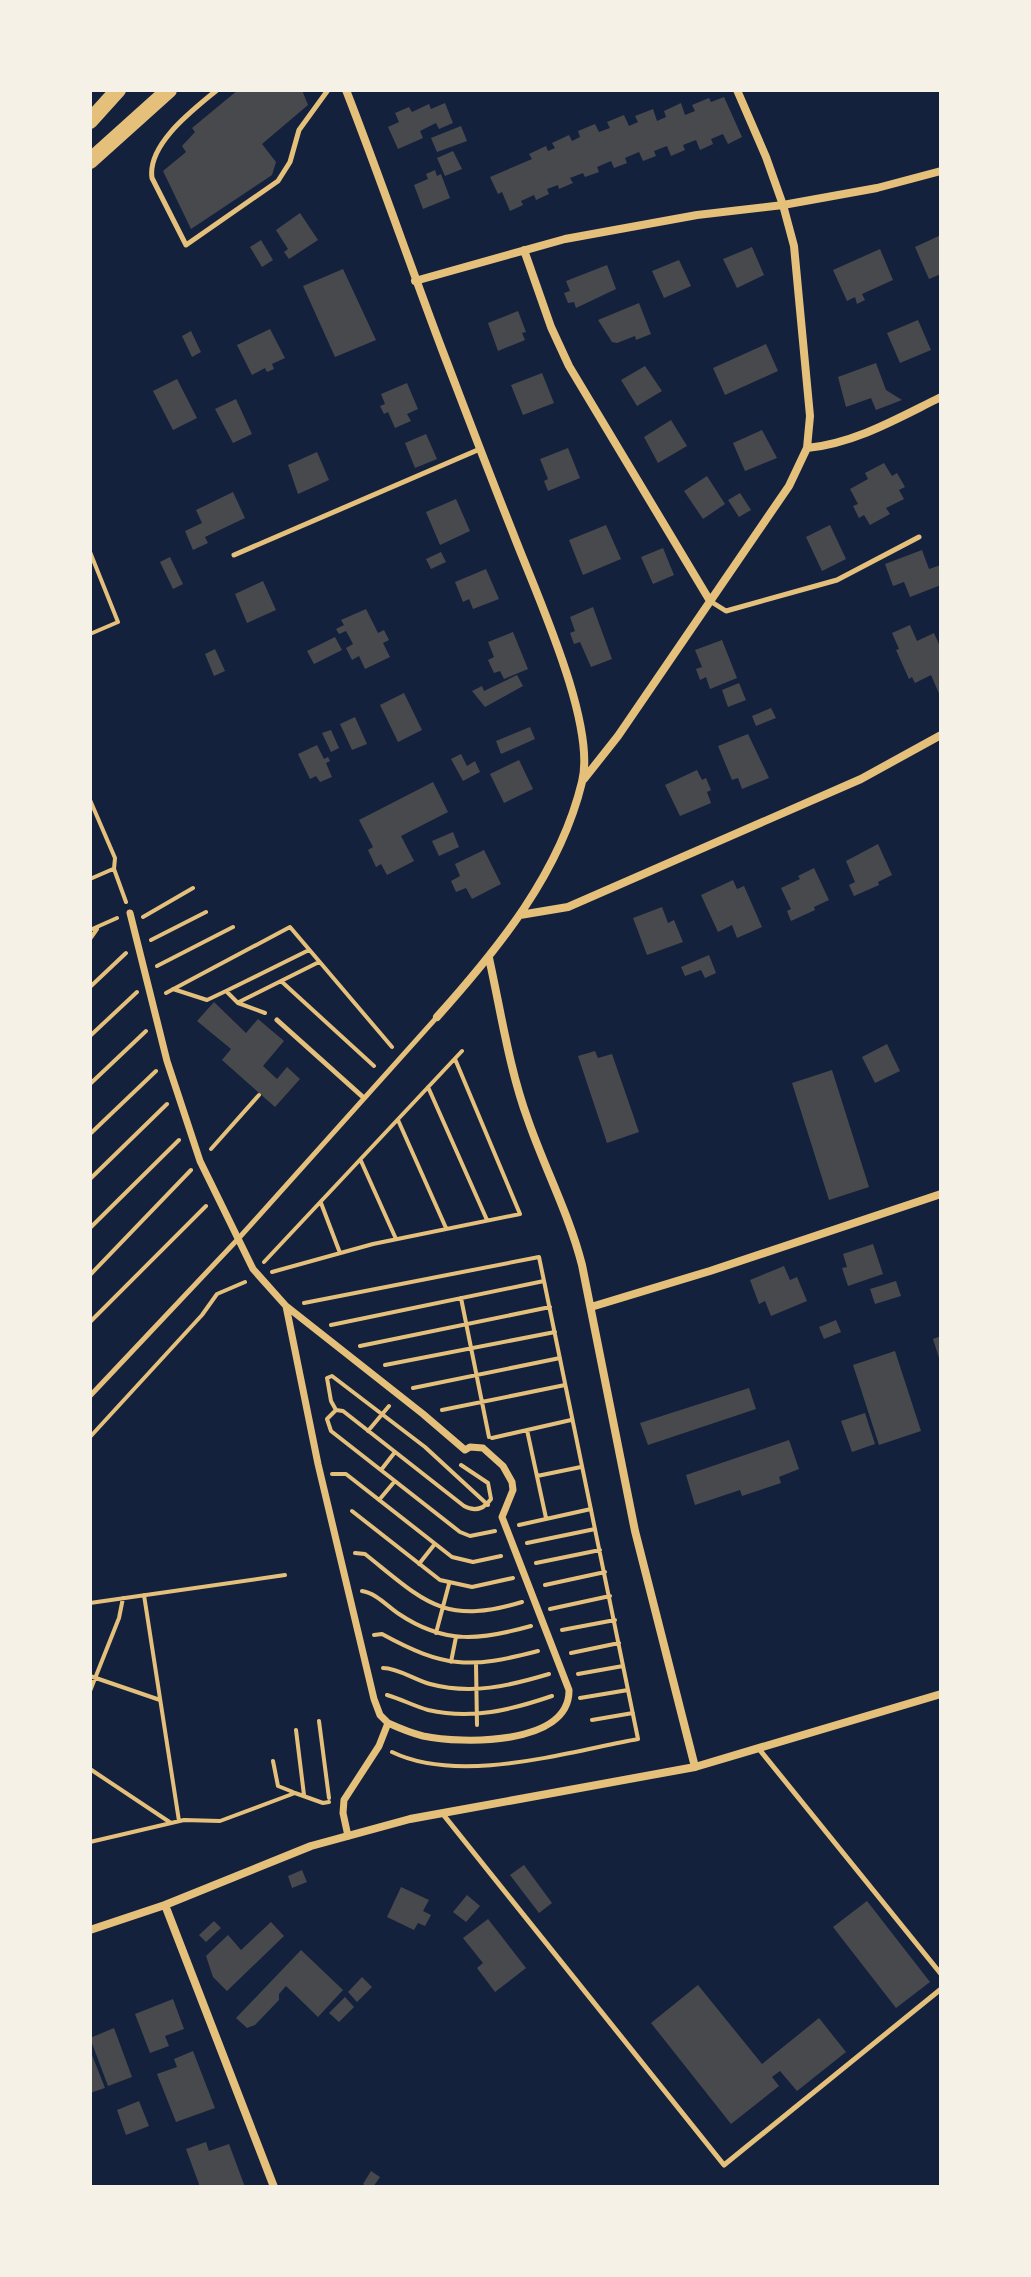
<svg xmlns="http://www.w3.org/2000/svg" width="1031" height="2277" viewBox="0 0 1031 2277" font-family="'IBM Plex Serif',serif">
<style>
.building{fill:#48494c}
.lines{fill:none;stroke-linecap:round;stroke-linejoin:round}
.path{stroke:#e5c07b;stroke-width:4}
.service{stroke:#e5c07b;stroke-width:5}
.pedestrian{stroke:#e5c07b;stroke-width:7}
.minor{stroke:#e5c07b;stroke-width:8}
.secondary{stroke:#e5c07b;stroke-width:16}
</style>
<rect width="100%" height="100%" fill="#14213d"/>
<path class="building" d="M238,90H302L308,105L262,144L276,162L272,175L191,229L163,171L186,152L182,146L195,132L192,128Z
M724,97L742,137L728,144L723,134L711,139L713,144L700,150L696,140L683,145L685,150L671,156L667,146L654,151L656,156L643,161L639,152L625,158L627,163L614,168L611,161L597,167L599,172L585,177L583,173L570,178L573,183L559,189L558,185L547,189L549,194L536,200L534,195L521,201L523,205L510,211L502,192L498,194L490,177L532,159L529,154L546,146L548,151L555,148L552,143L569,135L572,141L580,137L578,131L595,124L599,132L610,128L607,122L624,115L629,126L638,122L635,116L653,109L657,121L666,117L664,111L681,103L685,115L695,111L692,105L709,98L711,102Z
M445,103L453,123L439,129L436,123L420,131L423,138L398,149L388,127L399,122L395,113L409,107L412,112L429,104L431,109Z
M461,126L467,141L437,152L431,138Z
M453,151L462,169L445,176L437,158Z
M435,170L437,176L441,174L450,198L423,209L414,185L428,179L426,174Z
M300,213L318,240L289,259L284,252L288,249L276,230Z
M941,235V274L929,279L915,247Z
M261,240L273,260L262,267L250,247Z
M752,247L764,275L737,288L723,259Z
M880,249L893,280L862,294L865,300L857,304L855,297L847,301L833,270Z
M679,260L691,286L664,298L652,271Z
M607,265L616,289L576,308L574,302L568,303L564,293L570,291L566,281Z
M343,269L376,340L335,357L303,286Z
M639,303L651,334L636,340L635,336L617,343L612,342L598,320Z
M518,311L526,332L522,333L525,340L498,351L488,323Z
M918,320L931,350L900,363L887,333Z
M270,329L285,358L272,364L274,369L267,372L265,368L252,375L237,345Z
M191,331L201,352L192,357L182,336Z
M766,344L778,371L725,395L713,368Z
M876,363L886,390L902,400L876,410L871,398L846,407L838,377Z
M645,366L662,391L637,406L621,380Z
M542,373L554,403L523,415L511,385Z
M177,379L197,418L173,430L153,391Z
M407,383L418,409L407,414L411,421L395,428L388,412L384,414L380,406L385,404L381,394Z
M236,399L252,434L233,443L215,409Z
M671,420L687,446L658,463L644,437Z
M762,430L777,458L745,471L733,443Z
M426,434L437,459L415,468L405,443Z
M568,448L580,478L548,491L544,481L548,479L540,459Z
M317,452L329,480L298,494L288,465Z
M884,463L892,476L897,473L905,487L899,490L904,499L886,508L890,514L870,525L864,515L859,518L853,506L858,504L850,489L868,479L865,473Z
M707,476L725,504L703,519L684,491Z
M233,492L245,518L205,537L208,543L193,550L185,531L202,523L196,510Z
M740,493L751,510L739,517L728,500Z
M456,499L470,531L440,545L426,512Z
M606,525L621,559L583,575L569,540Z
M830,525L846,559L822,571L806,537Z
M663,548L674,575L653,584L641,557Z
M922,550L929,569L941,565V585L910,597L904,582L893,586L885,564Z
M441,552L446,562L431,569L426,559Z
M170,557L183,584L173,589L160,562Z
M486,569L499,599L473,609L469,599L463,602L455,582Z
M263,581L276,610L247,623L235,594Z
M593,607L612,659L591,667L580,642L574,644L570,633L575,631L570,617Z
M366,609L378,633L384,630L389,640L383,643L390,657L365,669L359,656L352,660L346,648L353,644L346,631L339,634L336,629L344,625L341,620Z
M910,625L917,641L934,633L941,649V698L931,675L915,683L912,677L909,679L896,650L899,649L892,633Z
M513,632L528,669L504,679L500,671L494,673L488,660L494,657L488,642Z
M335,637L342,650L314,664L307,651Z
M722,640L737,678L710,689L706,677L700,680L696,669L702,667L695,650Z
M215,649L225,671L214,676L205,654Z
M517,675L523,686L485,707L472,691L482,686L484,691Z
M739,683L746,700L728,707L722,690Z
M404,693L422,730L398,742L380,705Z
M771,708L776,718L756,726L752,716Z
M355,717L367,744L352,750L340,724Z
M530,727L535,739L501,754L496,741Z
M331,730L339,748L331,752L322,733Z
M748,734L769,778L742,789L738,778L732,780L718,746Z
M317,745L324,759L328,757L330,761L326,763L332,777L320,782L316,776L310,779L298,754Z
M461,754L467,766L475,761L480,772L463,781L451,759Z
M519,760L533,789L504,803L490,774Z
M697,770L702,780L706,778L711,790L707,792L711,803L680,816L665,785Z
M433,782L448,812L401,836L414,861L387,875L381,864L376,867L368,850L373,847L359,820Z
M453,832L459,847L439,856L432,841Z
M878,844L892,875L878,882L879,885L854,896L849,885L855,882L846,861Z
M484,850L501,884L472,899L466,888L456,892L451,881L460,876L455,864Z
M814,868L829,900L814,907L815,910L791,921L787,911L791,909L781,888L800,879L798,876Z
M733,880L737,889L744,886L762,927L737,938L732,925L718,932L701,895Z
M662,907L668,923L674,920L683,942L647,955L633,918Z
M709,955L716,973L705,978L701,970L685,976L681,967Z
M214,1002L246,1033L258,1019L284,1041L263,1066L277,1079L287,1067L300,1079L275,1107L222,1060L231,1049L197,1021Z
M887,1044L900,1071L875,1083L862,1057Z
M595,1051L598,1058L612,1054L639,1132L607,1143L578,1056Z
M832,1070L869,1187L829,1200L792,1083Z
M873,1244L883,1274L848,1286L842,1268L847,1267L843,1254Z
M784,1266L790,1280L797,1277L807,1301L771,1316L765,1301L759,1304L750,1280Z
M896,1281L901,1296L875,1304L870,1289Z
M836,1320L841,1332L824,1339L819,1327Z
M941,1336V1361H940L933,1339Z
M895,1351L921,1431L879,1445L853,1365Z
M749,1388L756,1409L648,1445L640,1423Z
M865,1413L875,1444L852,1452L841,1421Z
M789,1440L799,1469L779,1477L781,1483L742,1496L740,1490L695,1505L686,1475Z
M524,1865L552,1903L539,1913L510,1875Z
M302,1870L307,1882L292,1888L288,1876Z
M401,1887L429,1900L423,1911L431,1915L425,1926L418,1923L414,1930L387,1917Z
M467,1895L480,1906L466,1922L453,1912Z
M867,1901L930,1982L896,2008L833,1927Z
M488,1919L526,1968L495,1992L477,1968L483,1963L463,1938Z
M214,1921L221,1928L206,1942L199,1935Z
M271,1922L284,1936L227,1991L213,1977L206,1956L228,1935L241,1950Z
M301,1950L343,1990L318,2017L286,1986L279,1994V2000L255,2025L247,2028L236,2018Z
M362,1977L372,1987L357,2002L348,1992Z
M698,1985L762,2064L819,2018L846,2052L797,2091L780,2071L772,2077L779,2086L731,2124L651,2023Z
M345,1997L354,2007L339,2022L329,2013Z
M173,1999L184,2029L165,2036L169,2046L150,2053L135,2014Z
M114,2028L132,2077L108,2086L90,2038Z
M90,2050L105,2088L90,2093Z
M193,2051L215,2108L176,2122L157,2074L177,2067L174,2059Z
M139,2101L149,2126L126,2135L117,2110Z
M206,2142L209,2151L229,2144L245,2187H200L186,2149Z
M371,2171L380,2177L373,2187H367L363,2184Z"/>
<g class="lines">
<path class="path" d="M90,552L118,622L90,634
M90,800L115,858L114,869L126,902
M90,879L113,869
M143,917L193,888
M90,930L117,918
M90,939L97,929
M151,940L206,912
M157,966L233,927
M281,981L374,1066
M90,987L126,953
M173,989L207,1000L226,991L238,1003L265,1013
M226,991L309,950
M166,993L290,927L392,1047
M239,1002L319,962
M90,1036L137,992
M90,1084L146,1031
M428,1087L487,1220
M398,1120L446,1228
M90,1134L156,1071
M211,1149L259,1095
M361,1161L396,1239
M90,1179L167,1104
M321,1203L340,1253
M90,1228L179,1140
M264,1262L462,1051
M272,1272L373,1244L520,1214L455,1059
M90,1275L191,1170
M461,1298L489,1437
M304,1303L539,1257L544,1281
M90,1322L206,1206
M331,1325L544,1281L628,1690L580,1698
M360,1346L550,1307
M385,1365L555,1332
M413,1388L560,1358
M336,1410L331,1401L327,1378L332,1376L425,1447L488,1505
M442,1410L565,1385
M527,1430L546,1518
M368,1431L389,1406
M90,1437L202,1315L217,1294L245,1282
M492,1438L571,1420
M461,1465L488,1483L491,1499C484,1509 475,1512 464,1506L343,1411L336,1410L327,1419L331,1431L460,1532L470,1536L495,1531
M381,1470L395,1452
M332,1474H346L452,1557L473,1562L501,1556
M537,1476L581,1467
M379,1500L395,1481
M352,1511L440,1580L472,1587L513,1578
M519,1525L591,1509
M527,1543L595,1529
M355,1553L365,1554C424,1601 443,1626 522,1602
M536,1563L600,1550
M419,1564L434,1545
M545,1585L605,1572
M362,1591C376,1593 387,1606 399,1614C445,1645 481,1640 531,1626
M144,1595L179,1821
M90,1603L285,1575
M550,1609L610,1596
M562,1630L615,1620
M436,1633L449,1584
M374,1635L382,1634C444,1668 470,1669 538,1651
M571,1653L619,1643
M451,1662L456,1637
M476,1664L477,1725
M383,1668C398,1668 415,1680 430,1684C471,1695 509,1686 549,1674
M578,1674L623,1666
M90,1676L160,1700
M90,1691L119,1618L123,1598
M387,1695C401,1699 414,1706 428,1710C472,1720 511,1710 552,1696
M592,1720L633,1713
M319,1721L329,1798
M296,1730L304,1795
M392,1752C460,1785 567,1752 638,1739L628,1690
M273,1761L278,1786L293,1792
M90,1769L171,1823
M90,1842L184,1820L220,1821L295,1793L323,1803L329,1802"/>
<path class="service" d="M217,90C194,109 147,144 152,178L186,245L278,181L290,162L299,130L328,90
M234,555L480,449
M710,601L726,611L837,580L919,537
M277,1020L364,1098
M90,1396L238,1239L437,1017
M759,1749L941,1974
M442,1813L724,2165L941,1989"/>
<path class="pedestrian" d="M130,913L167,1061L200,1161L253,1269L286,1306L318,1464L374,1699L380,1715L388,1723L379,1746L344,1800L343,1813L348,1836
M286,1306L423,1414L465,1450L470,1447L483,1448L503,1466L512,1482L513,1490L502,1517L569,1690C570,1746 461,1744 423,1736C411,1733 399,1728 388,1723"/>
<path class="minor" d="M346,90C380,177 410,265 443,352C466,412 489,473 513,533C535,591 597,724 582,782C560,873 498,949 437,1017
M524,250L551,327L569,366L710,601
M415,281L565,239L697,215L783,205L877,188L941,171
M807,448C856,443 898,418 941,397
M584,779L618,736L765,521L789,486L807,448L810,416L794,246L783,205L766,157L737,90
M520,915L568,907L861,779L941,735
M489,958C501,1012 509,1068 528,1120C545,1169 569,1214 582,1265L635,1531L695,1767
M591,1307L710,1271L941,1194
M165,1905L274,2187
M90,1930L165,1905L311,1846L410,1819L695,1767L941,1694"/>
<path class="secondary" d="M90,121L118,90
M90,161L169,90"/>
</g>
<rect width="1031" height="2277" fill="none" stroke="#f6f1e7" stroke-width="184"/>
</svg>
